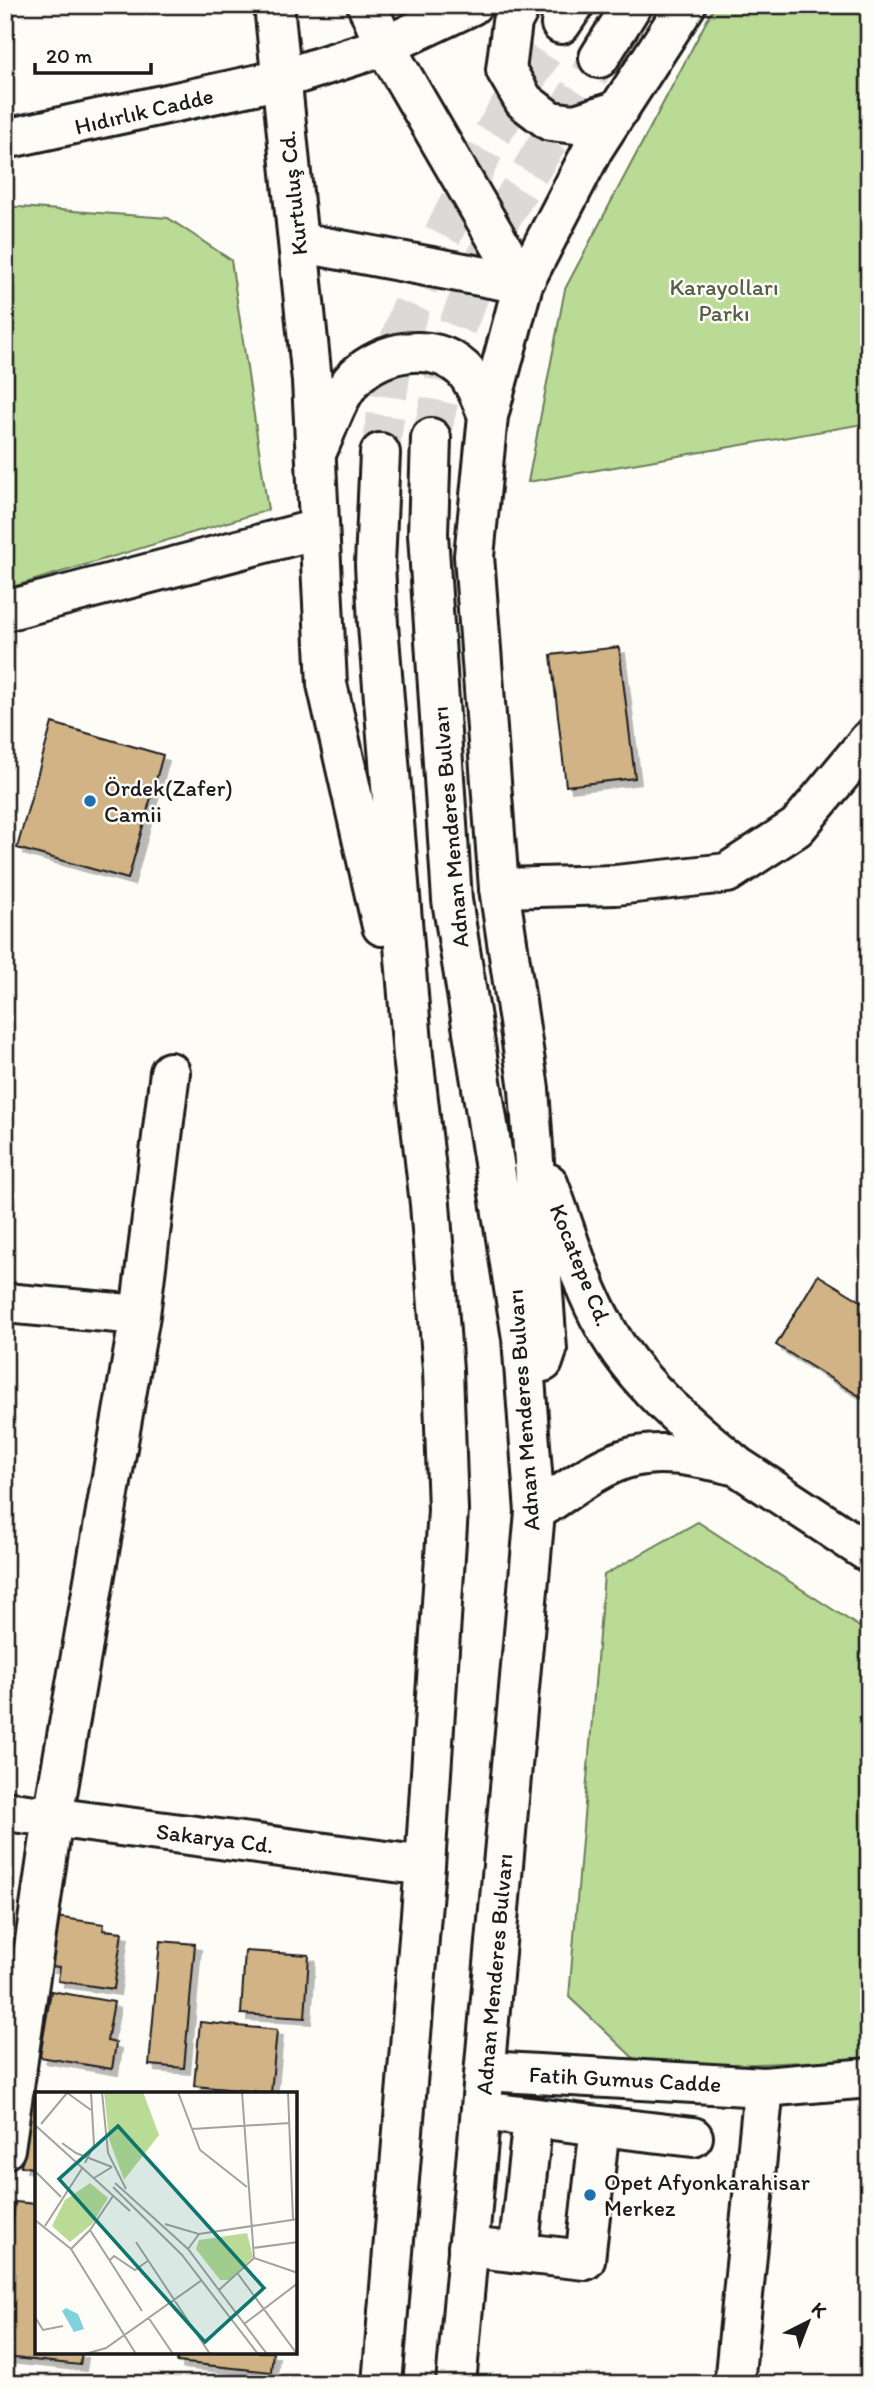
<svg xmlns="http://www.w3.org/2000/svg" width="874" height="2389" viewBox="0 0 874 2389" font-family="Itim,sans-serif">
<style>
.green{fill:#badb95;stroke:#6b7c58;stroke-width:2}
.building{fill:#d1b386;stroke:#1c1c1c;stroke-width:2;filter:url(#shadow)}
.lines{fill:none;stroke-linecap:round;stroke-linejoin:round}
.major-tunnel{stroke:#dbdad6;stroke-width:38;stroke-dasharray:38 19;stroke-linecap:butt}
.minor-casing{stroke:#1c1c1c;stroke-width:44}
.major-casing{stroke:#1c1c1c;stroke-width:44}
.minor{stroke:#fdfcf7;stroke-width:38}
.major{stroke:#fdfcf7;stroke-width:38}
.poi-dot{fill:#1f6fb2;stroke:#fdfcf7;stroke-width:2.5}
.labels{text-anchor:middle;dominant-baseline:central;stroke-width:5;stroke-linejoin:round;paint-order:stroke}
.street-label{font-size:23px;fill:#1c1c1c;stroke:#fdfcf7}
.park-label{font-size:23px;fill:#535f46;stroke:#fdfcf7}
.poi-label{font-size:23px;fill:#1c1c1c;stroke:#fdfcf7;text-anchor:start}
.inset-road{fill:none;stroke:#a3a29f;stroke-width:2}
.view{fill:#0f766e;fill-opacity:0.15;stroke:#0f766e;stroke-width:3.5}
.inset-edge{fill:none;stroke:#1c1c1c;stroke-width:3.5}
</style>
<defs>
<filter id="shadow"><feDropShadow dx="6" dy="6" stdDeviation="0" flood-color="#0004"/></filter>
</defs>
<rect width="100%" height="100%" fill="#fdfcf7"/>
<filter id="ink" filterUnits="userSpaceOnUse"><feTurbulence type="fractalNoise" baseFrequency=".0143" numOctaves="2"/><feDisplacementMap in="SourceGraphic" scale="14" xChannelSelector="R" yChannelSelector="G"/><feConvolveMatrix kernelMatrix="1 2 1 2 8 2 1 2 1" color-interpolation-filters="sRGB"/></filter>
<g filter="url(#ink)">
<path class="green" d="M715,5H869V423L528,482L565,289Z
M5,206L168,218L231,260L268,510L5,589Z
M698,1522L869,1633V2059L645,2069L569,1997L604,1575Z"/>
<path class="building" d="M619,647L635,778L566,786L551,655Z
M52,723L163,755L128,879L17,848Z
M818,1275L869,1306L866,1400L776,1345Z
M56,1917L104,1924L103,1930L122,1932L114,1989L58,1981L60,1967L49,1966Z
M160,1941L195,1944L184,2068L149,2065Z
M245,1951L309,1955L305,2018L241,2014Z
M51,1991L114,2002L107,2041L116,2043L112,2069L40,2057Z
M200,2022L277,2030L271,2093L194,2086Z
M32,2091L45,2093H37V2169L21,2166Z
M15,2202L37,2204V2352H82L80,2365L5,2357V2292Z
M178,2352H273L271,2372L177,2362Z"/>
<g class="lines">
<path class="major-tunnel" d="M431,438L455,331L502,218L599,58
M380,453L394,354L422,277L493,133L561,24"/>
<defs>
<path id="minor" d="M5,139L282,79
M5,611L318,529
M499,888L616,885L727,873L797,827L869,740
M5,1303L140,1315
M485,2071L764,2087L869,2078
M600,2126L693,2137
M5,2149L53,1817L140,1315L170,1072
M468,2247L585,2260L600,2126L482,2111
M518,2253L533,2118
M734,2384L764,2087"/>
<path id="major" d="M274,5L312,381L327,684L382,926
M367,5L385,46L523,284
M521,5L512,22L506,70L524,101L550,121L575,124L619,110
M561,24L574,5
M599,58L632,5
M282,79L385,46L472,5
M298,242L523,284
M431,438L428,534L452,900L522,1338L535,1512L456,2384
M318,449C329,425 337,396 355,377C383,350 432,341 463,369C475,381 482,401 488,416
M380,453L375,564L378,625L413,1056L430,1204L443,1370L448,1510L425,1866L382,2384
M543,1362L547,1350L529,1089L499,888L474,556L488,416L523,284L593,149L686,5
M737,1466L869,1553
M535,1512C620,1454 634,1441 737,1466C689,1426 636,1384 605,1327C580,1283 566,1230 548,1183
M5,1811L425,1866"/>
</defs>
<use href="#minor" class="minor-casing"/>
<use href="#major" class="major-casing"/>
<use href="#minor" class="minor"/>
<use href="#major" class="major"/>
</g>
</g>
<g class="poi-dot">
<circle cx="90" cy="801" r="7"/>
<circle cx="590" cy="2195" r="7"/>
</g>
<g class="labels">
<g class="street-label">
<text transform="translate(144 111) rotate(-13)">Hıdırlık Cadde</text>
<text transform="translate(293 193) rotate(-96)">Kurtuluş Cd.</text>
<text transform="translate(450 827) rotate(-95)">Adnan Menderes Bulvarı</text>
<text transform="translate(581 1265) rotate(68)">Kocatepe Cd.</text>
<text transform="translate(523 1410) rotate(-94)">Adnan Menderes Bulvarı</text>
<text transform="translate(215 1838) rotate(7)">Sakarya Cd.</text>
<text transform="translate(494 1974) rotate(-85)">Adnan Menderes Bulvarı</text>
<text transform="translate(625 2079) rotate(3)">Fatih Gumus Cadde</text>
</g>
<g class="park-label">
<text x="724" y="287">Karayolları<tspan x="724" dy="26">Parkı</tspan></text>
</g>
<g class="poi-label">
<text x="104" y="788">Ördek(Zafer)<tspan x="104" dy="26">Camii</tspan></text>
<text x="604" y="2182">Opet Afyonkarahisar<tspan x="604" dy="26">Merkez</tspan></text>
</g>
</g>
<g transform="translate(35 2092)">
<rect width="262" height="262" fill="#fdfcf7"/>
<path d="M69,0H108L124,43L89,88L74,47ZM55,91L73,106L57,132L35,150L17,134L30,108ZM212,141L218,165L194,188H185L161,157L164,148Z" fill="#badb95"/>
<path d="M31,216L43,222L49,237L39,240L27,219Z" fill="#81d1dc"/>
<path class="inset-road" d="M31,0L56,18M67,0L73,61L91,97M143,0L165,58L212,95M253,0L258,128M6,32L32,1M0,33L95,119M157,37L255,31M27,51L41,61L77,75M50,71L59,53L56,0M0,79L26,105M59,86L77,75M80,91L153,157L232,262M78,95L147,163L223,262M0,128L36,157L101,262M130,132L164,142L153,157M10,134L48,75M55,138L107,219M164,142L263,127M101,150L175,262M218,156L263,150M36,157L55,138L78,104M219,166L263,181M74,169L79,164L100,178L114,168M203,182L262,262M184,198L219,166L207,0M0,225L8,238L28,234M113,225L138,262M209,232L263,191M50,262L71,256L167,188"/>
<path class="view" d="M83,34L229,196L170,250L24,87Z"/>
<rect width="262" height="262" class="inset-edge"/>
</g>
<rect width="874" height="2389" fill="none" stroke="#fdfcf7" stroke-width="28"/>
<rect x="14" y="14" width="846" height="2361" fill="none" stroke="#1c1c1c" stroke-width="2.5" filter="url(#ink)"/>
<g transform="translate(808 2322) rotate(42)" stroke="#fdfcf7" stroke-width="5" paint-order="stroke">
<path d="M0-5L12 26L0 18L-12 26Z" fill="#1c1c1c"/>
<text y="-10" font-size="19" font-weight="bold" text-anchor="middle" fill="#1c1c1c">K</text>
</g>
<path d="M35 63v10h116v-10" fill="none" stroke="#1c1c1c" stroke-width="3.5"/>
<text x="46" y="63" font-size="21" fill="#1c1c1c" stroke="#fdfcf7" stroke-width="5" paint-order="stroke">20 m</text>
</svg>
